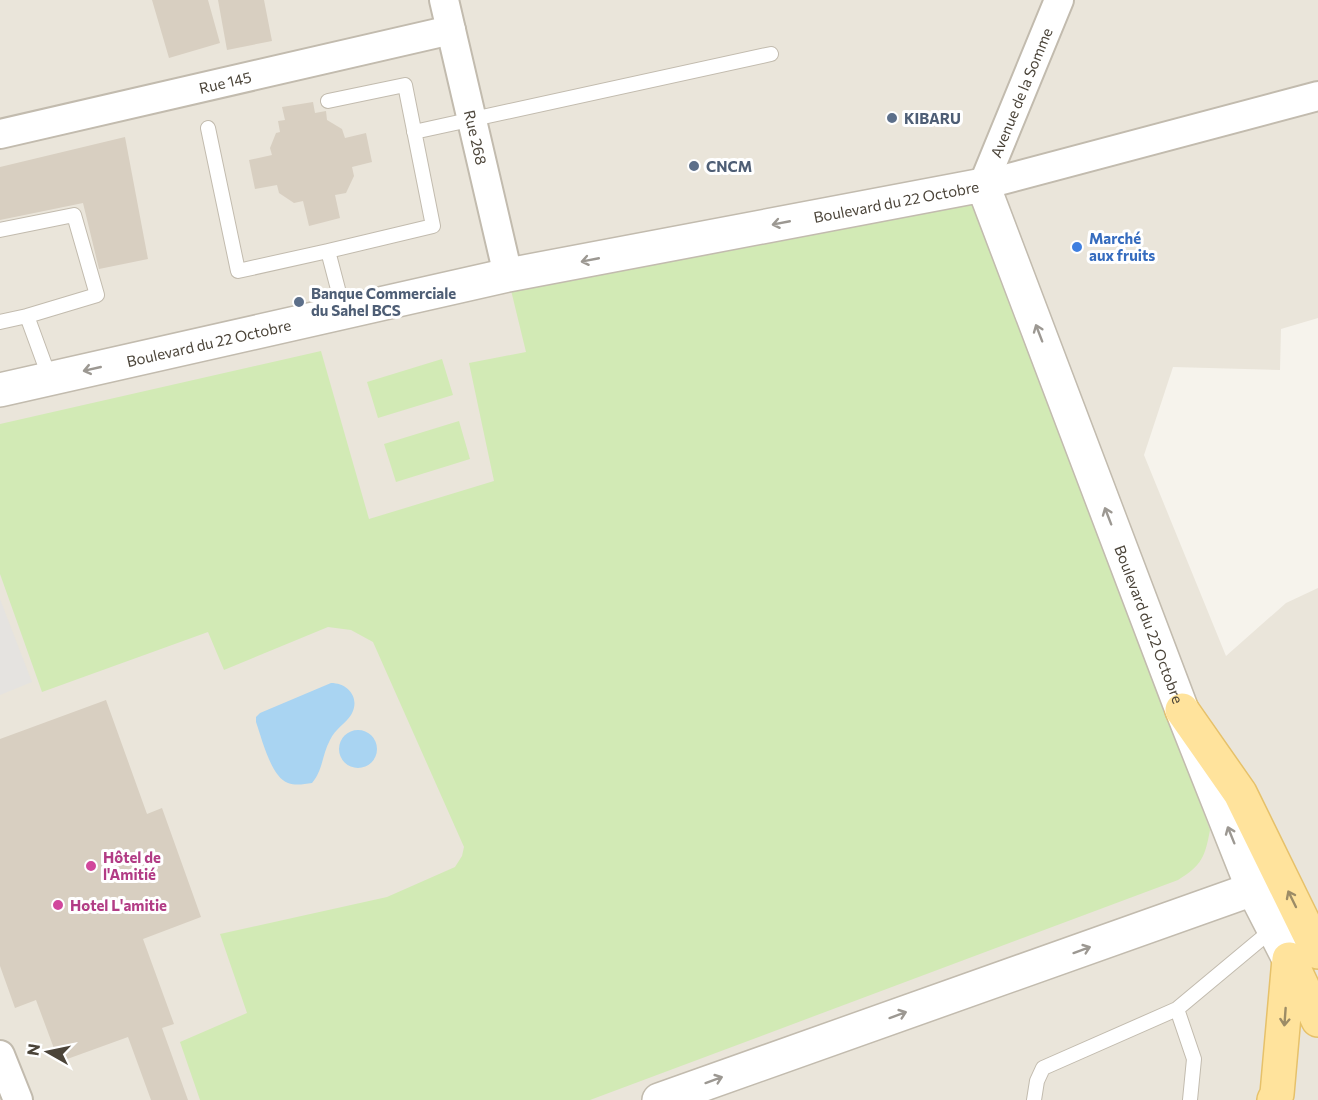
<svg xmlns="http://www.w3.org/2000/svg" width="1318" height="1100" viewBox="0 0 1318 1100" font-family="Commissioner,sans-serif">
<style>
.residential{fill:#eae5da}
.green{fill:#d2eab5}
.parking{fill:#e5e3e0}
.water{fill:#a9d4f2}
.building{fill:#d8cfc1}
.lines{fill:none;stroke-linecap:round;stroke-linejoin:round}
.service-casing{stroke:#c2bbae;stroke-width:16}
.minor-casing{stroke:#c2bbae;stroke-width:32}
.tertiary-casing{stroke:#c2bbae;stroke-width:36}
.primary-casing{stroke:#e6c16a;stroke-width:36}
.service{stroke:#fff;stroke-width:14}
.minor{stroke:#fff;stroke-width:28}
.tertiary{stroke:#fff;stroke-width:33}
.primary{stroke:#ffe39c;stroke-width:33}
.oneway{stroke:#9c9892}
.oneway2{stroke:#9c8c66}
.service-dot{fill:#5c6f8a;stroke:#fff;stroke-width:2}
.shop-dot{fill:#3f7fe0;stroke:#fff;stroke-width:2}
.hotel-dot{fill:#d1479c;stroke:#fff;stroke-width:2}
.labels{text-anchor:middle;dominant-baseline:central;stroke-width:6;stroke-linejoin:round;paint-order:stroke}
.street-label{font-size:15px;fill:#4b4439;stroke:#fff}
.service-label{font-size:15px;font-weight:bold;fill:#4e5e75;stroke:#fff;text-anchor:start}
.shop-label{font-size:15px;font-weight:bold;fill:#366cbe;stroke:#fff;text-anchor:start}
.hotel-label{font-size:15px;font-weight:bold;fill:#b23c85;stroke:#fff;text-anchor:start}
</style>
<rect width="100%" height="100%" fill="#f6f3ec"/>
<path class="residential" d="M0,0H1318V318L1281,329L1280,370L1173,367L1144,455L1226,656L1286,603L1318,588V1100H0Z"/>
<path class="green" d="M972,186L1210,830C1205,857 1202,865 1178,880L590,1100H200L180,1042L247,1013L220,934L387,897L455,867L462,856L464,847L373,642L351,630L328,627L224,670L208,632L42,692L0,574V424L321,351L369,519L494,481L469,363L526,352L509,282Z
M442,359L453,395L378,418L367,382Z
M459,421L470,459L396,482L384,444Z"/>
<path class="parking" d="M0,599L32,682L0,695Z"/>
<path class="water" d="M331,683C348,683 361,698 351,715C345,724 335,729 330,740C322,755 323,770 312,783C304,784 296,786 288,783C271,777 262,739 256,722V717L260,713Z
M339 749a19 19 0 1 1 38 0a19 19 0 1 1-38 0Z"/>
<path class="building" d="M152,0H208L220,43L169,58Z
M218,0H264L272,41L227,50Z
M313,102L315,113L326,111L327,120L342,129L345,138L366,133L372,162L352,167L354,176L346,193L335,195L340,218L309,226L303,201L294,203L279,193L277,185L255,189L249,160L272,155L270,148L276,133L280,132L278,121L285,120L282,107Z
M125,137L148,259L99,269L83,203L0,220V167Z
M106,700L147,814L162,808L201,917L143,939L174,1024L162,1028L188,1100H151L128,1037L59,1062L36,1000L15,1008L0,966V739Z"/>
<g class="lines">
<defs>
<path id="service" d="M328,101L405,85L433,226L328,251L344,312
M208,128L238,271L328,251
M414,132L771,54
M0,230L74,215L97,295L27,316L50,379
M0,322L27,316
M1177,1009L1194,1059L1190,1100
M1034,1100L1037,1081L1043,1068L1177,1009L1273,929"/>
<g id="minor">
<path id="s1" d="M444,0L508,275"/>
<path id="s2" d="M0,134L451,30"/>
<path d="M983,185L1318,96"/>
<path id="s3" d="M983,185L1059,0"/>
<path d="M0,1055L18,1100"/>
</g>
<g id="tertiary">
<path id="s4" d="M0,390L508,275L983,185L1182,710L1253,889L1289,959"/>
<path d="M659,1100L1253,889"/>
</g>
<path id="primary" d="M1182,710L1240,793L1318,952
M1290,960L1318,1020
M1274,1100L1277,1094L1289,959"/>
</defs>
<use href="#service" class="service-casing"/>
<use href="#minor" class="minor-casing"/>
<use href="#tertiary" class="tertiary-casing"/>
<use href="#primary" class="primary-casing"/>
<use href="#service" class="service"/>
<use href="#minor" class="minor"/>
<use href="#tertiary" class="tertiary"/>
<use href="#primary" class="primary"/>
</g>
<defs><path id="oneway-shaft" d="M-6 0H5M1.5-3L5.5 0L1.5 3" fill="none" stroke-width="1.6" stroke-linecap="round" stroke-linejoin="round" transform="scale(1.5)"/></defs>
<g class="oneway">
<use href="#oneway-shaft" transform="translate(781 223) rotate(169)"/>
<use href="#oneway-shaft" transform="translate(590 260) rotate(169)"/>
<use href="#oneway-shaft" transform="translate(1039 333) rotate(-111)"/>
<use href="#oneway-shaft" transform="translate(92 369) rotate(167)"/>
<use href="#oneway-shaft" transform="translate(1108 516) rotate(-111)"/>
<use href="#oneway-shaft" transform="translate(1231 835) rotate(-112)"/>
<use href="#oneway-shaft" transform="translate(1082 950) rotate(-20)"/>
<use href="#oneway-shaft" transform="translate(898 1015) rotate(-20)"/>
<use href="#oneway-shaft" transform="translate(714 1080) rotate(-20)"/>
</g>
<g class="oneway2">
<use href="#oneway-shaft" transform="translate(1292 899) rotate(-116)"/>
<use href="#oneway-shaft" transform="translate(1285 1017) rotate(94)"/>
</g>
<g class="service-dot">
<circle cx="892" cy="118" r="6"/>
<circle cx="694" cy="166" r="6"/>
<circle cx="299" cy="302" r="6"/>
</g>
<circle class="shop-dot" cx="1077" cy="247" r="6"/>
<g class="hotel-dot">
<circle cx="91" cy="866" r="6"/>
<circle cx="58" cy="905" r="6"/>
</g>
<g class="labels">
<g class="street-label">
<text stroke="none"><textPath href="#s2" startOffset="231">Rue 145</textPath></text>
<text stroke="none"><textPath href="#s3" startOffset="100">Avenue de la Somme</textPath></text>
<text stroke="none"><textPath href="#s1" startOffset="141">Rue 268</textPath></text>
<text stroke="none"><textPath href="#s4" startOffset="916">Boulevard du 22 Octobre</textPath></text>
<text stroke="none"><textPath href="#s4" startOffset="214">Boulevard du 22 Octobre</textPath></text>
<text stroke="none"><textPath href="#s4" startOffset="1474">Boulevard du 22 Octobre</textPath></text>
</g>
<g class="service-label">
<text x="904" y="118">KIBARU</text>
<text x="706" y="166">CNCM</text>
<text x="311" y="293">Banque Commerciale<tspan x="311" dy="17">du Sahel BCS</tspan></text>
</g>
<g class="shop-label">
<text x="1089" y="238">Marché<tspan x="1089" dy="17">aux fruits</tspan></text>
</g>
<g class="hotel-label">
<text x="103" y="857">Hôtel de<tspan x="103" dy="17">l'Amitié</tspan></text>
<text x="70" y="905">Hotel L'amitie</text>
</g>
</g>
<g transform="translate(48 1052) rotate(279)" stroke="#ffffff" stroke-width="4.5" paint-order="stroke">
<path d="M0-4.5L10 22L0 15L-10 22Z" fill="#4b4439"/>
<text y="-9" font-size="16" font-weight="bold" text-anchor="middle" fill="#4b4439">N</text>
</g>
</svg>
